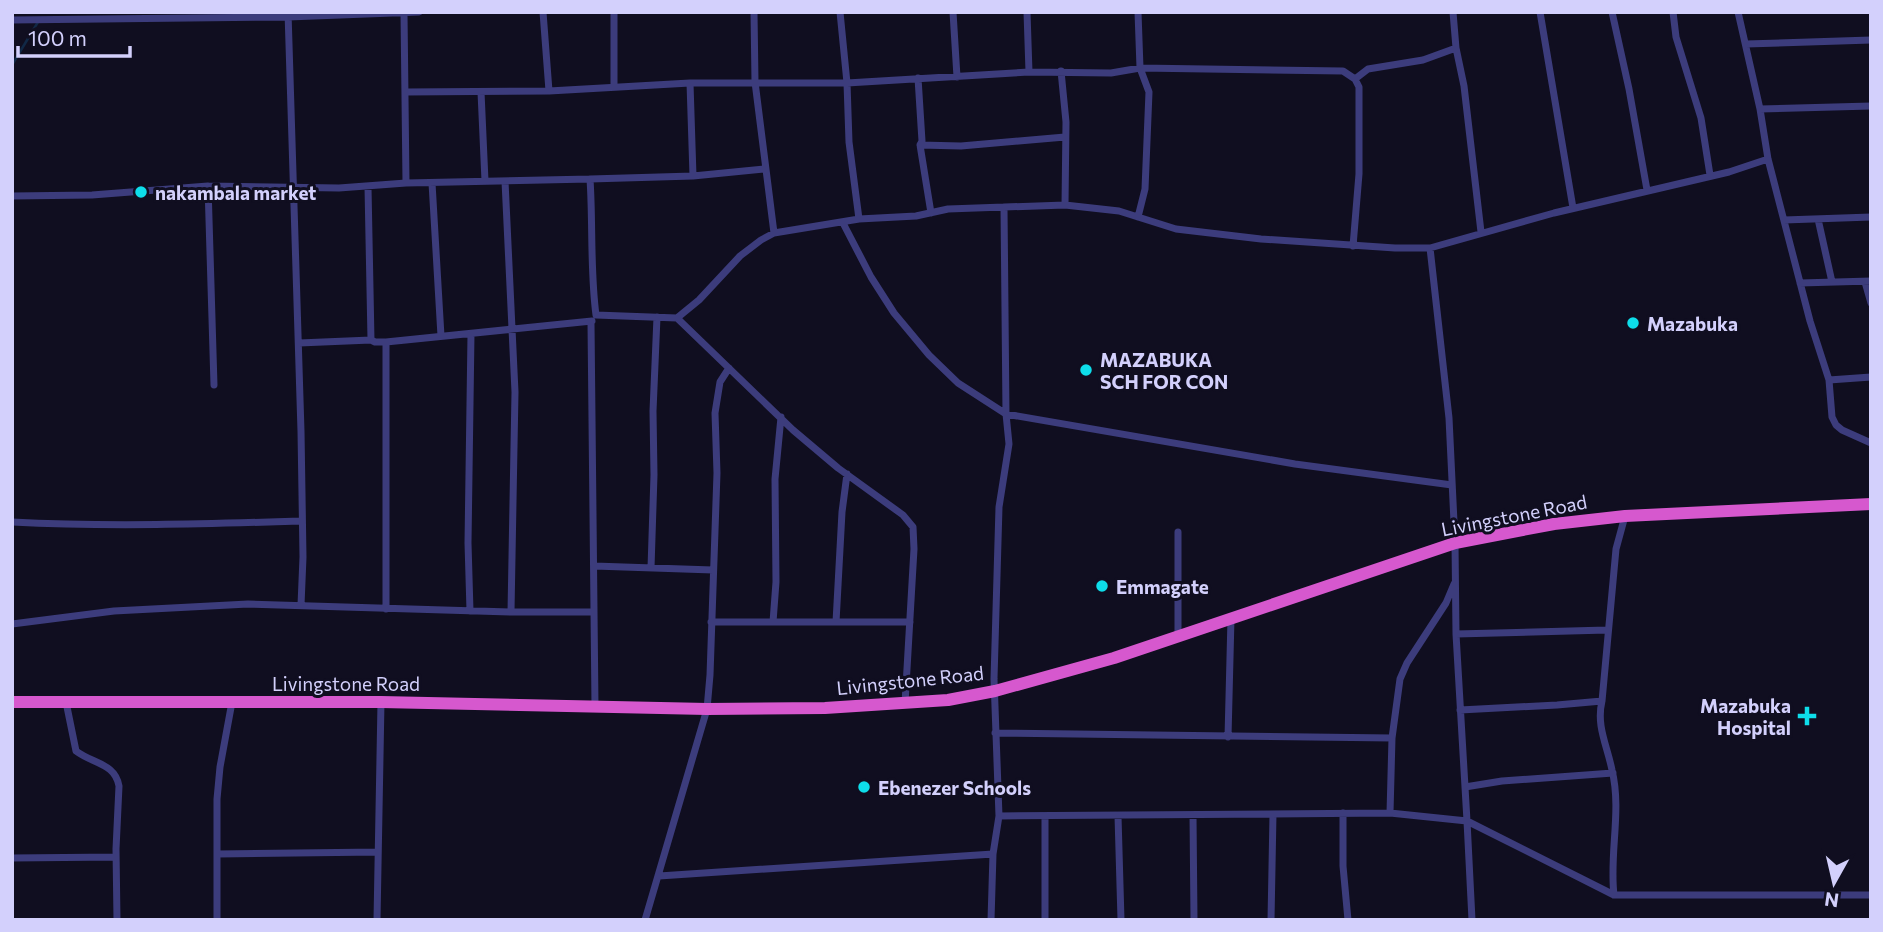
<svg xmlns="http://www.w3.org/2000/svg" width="1883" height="932" viewBox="0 0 1883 932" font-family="Commissioner,sans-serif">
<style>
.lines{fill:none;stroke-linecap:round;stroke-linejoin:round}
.stream{stroke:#112846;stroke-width:2.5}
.minor{stroke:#3c3c7c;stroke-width:7}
.trunk{stroke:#d658ce;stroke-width:12}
.poi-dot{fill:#0eddea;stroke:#100e20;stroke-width:2.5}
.labels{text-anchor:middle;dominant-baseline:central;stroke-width:6;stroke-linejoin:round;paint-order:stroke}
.poi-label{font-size:19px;font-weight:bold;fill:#d3d0fc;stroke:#100e20;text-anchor:start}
.street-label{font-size:19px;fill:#d3d0fc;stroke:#100e20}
</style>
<rect width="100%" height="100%" fill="#100e20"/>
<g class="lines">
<path class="stream" d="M12,65L38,22"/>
<path class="minor" d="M288,12L301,431L303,557L301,605
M543,12L549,91
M614,12V86
M754,12L755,82L774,233
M840,12L847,83L849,142L859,219
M953,12L957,77
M1027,12L1029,72
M1540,12L1573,208
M1612,12L1629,89L1647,190
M1673,12L1676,37L1701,118L1710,175
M1738,12L1760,109L1768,159L1810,321L1829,380L1832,417L1836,425L1842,430L1871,443
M404,13L406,183
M12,20L288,17L419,12
M1746,44L1871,40
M1456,48L1464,86L1481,232
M1061,71L1066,122L1065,205
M918,78L922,141L920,145L931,213
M1355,79L1368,69L1423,60L1456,48L1453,12
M690,83L693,176
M406,92L549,91L690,83H847L1029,72L1111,73L1140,68L1343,71L1355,79L1359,87V174L1353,246
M481,92L485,181
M1760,109L1871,106
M920,145L961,146L1065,137
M590,179C593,224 590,270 596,315L677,318L699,300L740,256L761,240L774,233L859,219L916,216L948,209L1065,205L1119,211L1176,229L1261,239L1395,248H1430L1554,213L1729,172L1768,159
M505,181L515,392L511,612
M432,183L441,336
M208,186L214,385
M368,187L371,340
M12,196L92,195L208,186L339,188L406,183L590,179L693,176L765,169
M1004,207L1006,414L1009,444L999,507L994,679L999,816L1390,813L1467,821L1456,634L1455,543L1449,418L1430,248
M1138,217L1145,189L1149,92L1140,68L1138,12
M1818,219L1832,282
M1784,220L1871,217
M843,223L871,277L894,313L929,355L958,383L1006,414L1295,464L1452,485
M1865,282L1871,303
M1800,283L1871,281
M677,318L793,430L838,468L903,515L913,527L914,549L905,703
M591,323L595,706
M299,343L371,340L375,342H386L592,321
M1829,380L1871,377
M12,522C109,527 205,524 302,521
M594,566L713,570
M651,568L654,475L653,411L657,317
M386,609V342
M470,611L468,543L471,334
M711,622H910
M773,622L776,582L775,479L781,417
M836,622L842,512L847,474
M12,624L114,611L248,604L511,612H594
M1456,634L1607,630
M1178,636V532
M66,702L76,751C93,764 115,763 119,786L116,849L117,920
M1460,710L1557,705L1602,701
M995,733L1392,738
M1228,737L1231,618
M1465,787L1502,781L1613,773
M1343,813V866L1348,920
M1390,813L1392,738L1400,679L1407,663L1446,603L1454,584
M1193,815L1194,920
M1118,816L1121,920
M218,854L378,852
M12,858L116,857
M659,876L993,854
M1614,895C1609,854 1622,811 1612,770C1607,745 1596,726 1602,701L1616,549L1625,516
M217,920V799L220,767L232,702
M377,920L381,702
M645,920L707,709L710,675L717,473L715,413L720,382L729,368
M991,920L993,854L999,816
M1045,920V816
M1271,920L1273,814
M1472,920L1467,821L1614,895H1871"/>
<path class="trunk" d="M12,702H381L707,709L825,708L948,700L995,691L1114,658L1455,543L1554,524L1625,516L1871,504"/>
</g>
<g class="poi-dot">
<circle cx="141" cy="192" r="7"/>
<circle cx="1633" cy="323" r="7"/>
<circle cx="1086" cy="370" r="7"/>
<circle cx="1102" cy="586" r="7"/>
<path d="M1803.5 705.5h7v7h7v7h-7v7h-7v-7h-7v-7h7z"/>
<circle cx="864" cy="787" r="7"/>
</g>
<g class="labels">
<g class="poi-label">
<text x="155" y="192">nakambala market</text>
<text x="1647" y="323">Mazabuka</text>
<text x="1100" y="359">MAZABUKA<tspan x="1100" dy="22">SCH FOR CON</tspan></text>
<text x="1116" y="586">Emmagate</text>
<text x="1791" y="705" text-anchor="end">Mazabuka<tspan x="1791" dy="22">Hospital</tspan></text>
<text x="878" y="787">Ebenezer Schools</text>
</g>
<g class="street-label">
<text transform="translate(1514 515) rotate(-11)">Livingstone Road</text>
<text transform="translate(910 680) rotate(-6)">Livingstone Road</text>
<text x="346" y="683">Livingstone Road</text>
</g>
</g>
<rect width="1883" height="932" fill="none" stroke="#d3d0fc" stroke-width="28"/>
<g transform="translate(1834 883) rotate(188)" stroke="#100e20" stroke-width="5" paint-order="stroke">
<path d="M0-5L12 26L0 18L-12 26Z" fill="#d3d0fc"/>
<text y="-10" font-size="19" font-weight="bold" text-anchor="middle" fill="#d3d0fc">N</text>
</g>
<path d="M18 46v10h112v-10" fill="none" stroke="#d3d0fc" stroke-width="3.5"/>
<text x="28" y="46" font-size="21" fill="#d3d0fc" stroke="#100e20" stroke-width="5" paint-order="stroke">100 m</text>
</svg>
